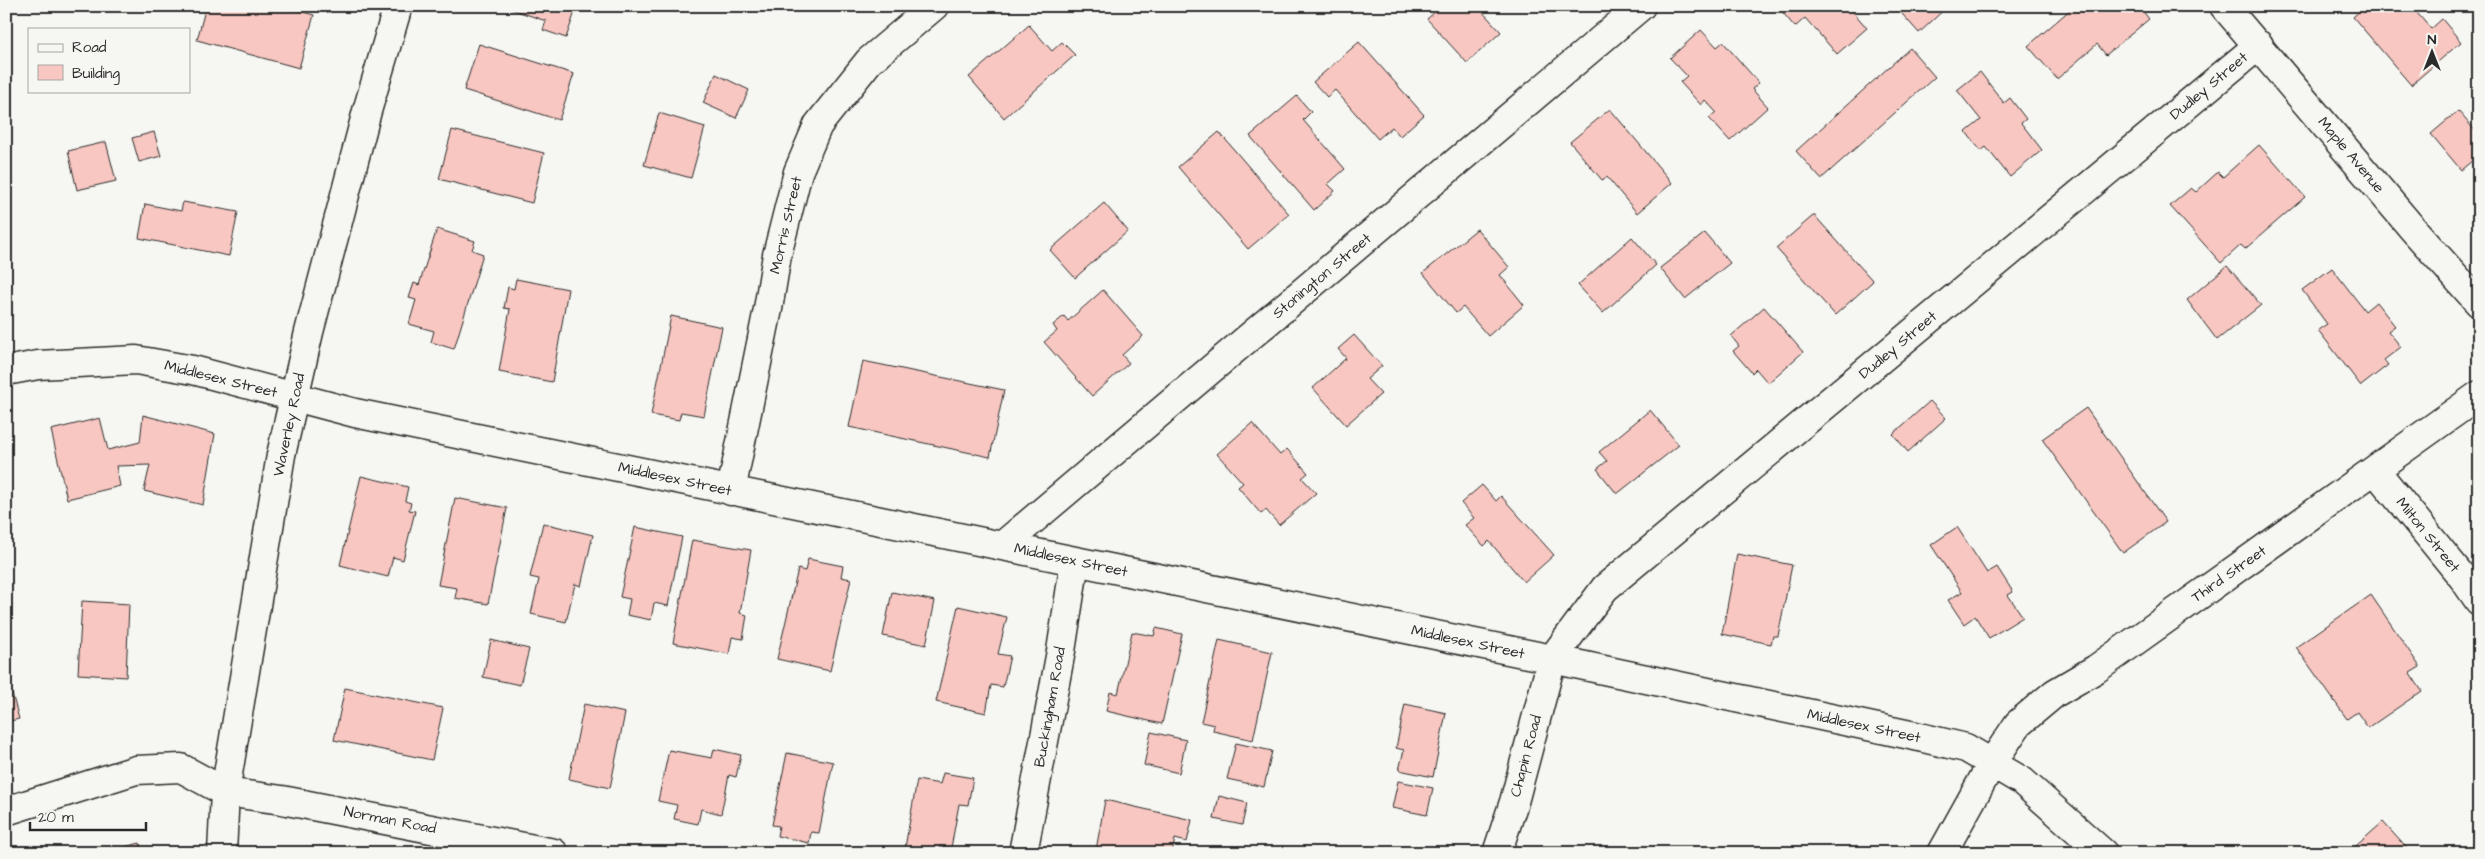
<svg xmlns="http://www.w3.org/2000/svg" width="2485" height="859" viewBox="0 0 2485 859" font-family="'Architects Daughter',sans-serif">
<style>
.building{fill:#f8c7c1;stroke:#2b2b2b}
.lines{fill:none;stroke-linecap:round;stroke-linejoin:round}
.street-casing{stroke:#2b2b2b;stroke-width:31}
.secondary-casing{stroke:#2b2b2b;stroke-width:31}
.street{stroke:#f6f6f2;stroke-width:28}
.secondary{stroke:#f6f6f2;stroke-width:28}
.labels{text-anchor:middle;dominant-baseline:central;stroke-width:4;stroke-linejoin:round;paint-order:stroke}
.street-label{font-size:15px;fill:#2b2b2b;stroke:#f6f6f2}
</style>
<rect width="100%" height="100%" fill="#f6f6f2"/>
<filter id="ink" filterUnits="userSpaceOnUse"><feTurbulence type="fractalNoise" baseFrequency=".02" numOctaves="2"/><feDisplacementMap in="SourceGraphic" scale="10" xChannelSelector="R" yChannelSelector="G"/><feConvolveMatrix kernelMatrix="1 2 1 2 8 2 1 2 1" color-interpolation-filters="sRGB"/></filter>
<g filter="url(#ink)">
<path class="building" d="M206,6H281L314,15L299,68L197,40Z
M502,6H577L566,38L543,30L546,21Z
M1434,6H1481L1479,8L1501,32L1467,63L1427,19L1437,10Z
M1777,6H1848L1867,28L1837,54L1805,18L1795,27Z
M1895,6H1948L1919,33Z
M2071,6H2139L2149,19L2106,55L2097,44L2057,79L2028,46L2072,8Z
M2365,6H2411L2431,29L2442,19L2461,42L2411,85L2353,17Z
M1029,25L1052,51L1062,42L1075,55L1004,118L969,77Z
M1701,30L1717,47L1723,42L1759,83L1752,89L1768,107L1730,141L1709,118L1716,112L1705,100L1701,105L1680,82L1687,76L1670,58Z
M1359,42L1424,115L1400,136L1392,127L1378,139L1335,90L1327,97L1313,82Z
M479,44L574,74L559,120L464,90Z
M1910,48L1935,77L1821,179L1796,151Z
M1980,72L2004,103L2010,98L2026,119L2021,123L2042,150L2010,177L1986,147L1981,151L1966,132L1981,120L1957,90Z
M716,74L749,90L736,118L703,103Z
M1297,96L1311,112L1303,120L1345,169L1328,184L1335,191L1314,210L1250,136Z
M1610,109L1672,183L1637,213L1607,177L1602,180L1570,142Z
M2458,111L2479,135V155L2461,170L2431,134Z
M659,113L705,127L691,178L644,165Z
M452,130L544,153L532,203L439,179Z
M154,132L161,156L139,162L132,138Z
M1219,132L1289,214L1248,249L1178,167Z
M106,142L116,181L77,190L68,151Z
M2259,145L2305,197L2245,249L2241,245L2221,263L2170,206L2191,188L2196,192L2218,172L2223,177Z
M183,202L238,212L229,256L139,238L145,204L181,211Z
M1104,203L1128,231L1075,278L1050,250Z
M1814,215L1873,281L1835,315L1776,248Z
M437,229L475,241L472,250L483,254L454,349L431,342L434,331L409,324L416,300L409,298L414,283L419,285Z
M1477,229L1509,267L1500,275L1524,305L1488,336L1463,307L1456,313L1423,273Z
M1705,233L1730,263L1685,299L1660,268Z
M1632,237L1656,265L1603,313L1578,285Z
M2227,266L2261,305L2217,340L2187,300Z
M2332,268L2365,311L2376,302L2395,326L2388,331L2401,347L2384,360L2388,365L2361,386L2318,330L2327,324L2302,290Z
M516,279L568,289L552,382L499,372L510,309L504,308L508,287L514,289Z
M1103,290L1143,336L1122,355L1129,363L1092,396L1044,342L1057,331L1053,325L1064,316L1068,321Z
M1764,307L1803,352L1768,383L1756,369L1752,373L1733,351L1739,346L1731,336Z
M671,316L722,327L704,416L681,412L679,420L651,415Z
M1354,335L1382,366L1367,379L1381,394L1346,425L1313,388L1346,358L1338,349Z
M863,361L1004,390L990,457L849,427Z
M1930,401L1946,418L1908,452L1893,434Z
M2086,408L2166,522L2123,553L2042,439Z
M1650,410L1679,445L1617,494L1597,469L1607,461L1599,452Z
M143,415L215,434L203,505L144,491L150,465L116,466L120,486L67,499L51,430L100,418L108,450L140,442Z
M1252,423L1280,455L1287,449L1308,473L1302,478L1316,493L1279,525L1266,510L1261,514L1238,487L1243,483L1217,454Z
M361,476L408,487L405,501L411,503L409,510L415,511L403,560L393,557L388,577L340,565Z
M1482,485L1496,501L1501,496L1554,555L1524,582L1489,541L1484,546L1465,525L1474,518L1461,503Z
M455,498L507,508L488,604L455,598L457,588L438,585Z
M543,523L593,535L581,586L575,584L566,622L531,614L539,579L530,577Z
M635,527L682,537L668,606L654,603L651,620L627,615L630,599L620,597Z
M1957,527L1987,573L1997,567L2013,592L2008,595L2023,617L1989,638L1975,616L1964,624L1948,600L1962,592L1931,545Z
M692,540L751,550L740,613L747,615L743,639L732,637L729,654L673,643Z
M1737,554L1792,565L1778,636H1773L1771,644L1722,634Z
M808,559L843,566L841,577L851,579L830,671L777,659L798,569L805,571Z
M892,592L935,601L926,645L883,636Z
M2371,595L2420,667L2410,673L2422,691L2368,728L2357,712L2347,719L2296,647Z
M82,601L129,604L126,677L78,674Z
M958,606L1007,617L998,654L1010,656L1003,687L991,685L986,713L936,702Z
M1156,628L1182,634L1162,724L1106,711L1110,692L1118,694L1132,632L1154,636Z
M491,640L529,649L520,685L483,677Z
M1219,640L1272,652L1253,740L1213,731L1214,725L1201,722Z
M6,671L19,719L6,722Z
M345,688L443,708L432,760L334,740Z
M584,704L625,713L610,788L569,779Z
M1405,704L1446,713L1433,777L1399,770L1404,750L1396,748Z
M1151,732L1186,740L1179,773L1144,765Z
M1236,743L1272,751L1264,787L1227,779Z
M714,749L741,755L736,777L729,775L721,814L701,809L698,824L674,819L677,805L658,801L669,750L712,758Z
M787,753L833,762L819,833L811,832L809,843L777,836L779,826L772,825Z
M943,773L973,778L968,805L959,804L951,848L940,846L939,853H904L917,780L940,784Z
M1398,781L1433,788L1427,815L1392,808Z
M1219,796L1247,803L1242,825L1214,819Z
M1105,800L1192,820L1187,842L1175,839L1172,853H1106L1096,850Z
M2383,822L2411,853H2348Z
M140,843L142,853H101Z"/>
<g class="lines">
<defs>
<path id="street" d="M2224,6L2413,229L2479,303
M6,371L38,365L136,360L193,370L355,413L1552,659L1915,736L1966,748L2022,781L2103,853
M2375,470L2463,578L2479,601
M731,491L768,309L777,255L798,172L818,125L869,61L934,6
M1002,546L1641,6
M6,811L136,770L181,768L225,792L282,800L554,853
M1023,853L1061,651L1075,561
M1497,853L1514,802L1552,659L1605,588L2259,45
M1942,853L1992,763L2018,724L2055,693L2096,669L2479,395"/>
<path id="secondary" d="M222,853L225,792L281,455L309,332L367,111L398,6"/>
</defs>
<use href="#street" class="street-casing"/>
<use href="#secondary" class="secondary-casing"/>
<use href="#street" class="street"/>
<use href="#secondary" class="secondary"/>
</g>
</g>
<g class="labels">
<g class="street-label">
<text transform="translate(2209 86) rotate(-40)">Dudley Street</text>
<text transform="translate(2351 155) rotate(50)">Maple Avenue</text>
<text transform="translate(786 225) rotate(-77)">Morris Street</text>
<text transform="translate(1322 276) rotate(-40)">Stonington Street</text>
<text transform="translate(1898 345) rotate(-40)">Dudley Street</text>
<text transform="translate(221 379) rotate(14)">Middlesex Street</text>
<text transform="translate(289 425) rotate(-78)">Waverley Road</text>
<text transform="translate(675 479) rotate(12)">Middlesex Street</text>
<text transform="translate(2428 535) rotate(51)">Milton Street</text>
<text transform="translate(1071 560) rotate(12)">Middlesex Street</text>
<text transform="translate(2229 574) rotate(-35)">Third Street</text>
<text transform="translate(1468 642) rotate(12)">Middlesex Street</text>
<text transform="translate(1050 707) rotate(-80)">Buckingham Road</text>
<text transform="translate(1864 726) rotate(12)">Middlesex Street</text>
<text transform="translate(1526 756) rotate(-75)">Chapin Road</text>
<text transform="translate(390 820) rotate(11)">Norman Road</text>
</g>
</g>
<rect width="2485" height="859" fill="none" stroke="#f6f6f2" stroke-width="25"/>
<rect x="12" y="12" width="2460" height="834" fill="none" stroke="#2b2b2b" stroke-width="2" filter="url(#ink)"/>
<rect x="28" y="28" width="162" height="65" fill="#f6f6f2" stroke="#a5a5a2"/>
<rect x="38" y="44" width="25" height="8" fill="#f6f6f2" stroke="#a5a5a2"/>
<text x="72" y="52" font-size="15" fill="#2b2b2b">Road</text>
<rect x="38" y="65" width="25" height="15" fill="#f8c7c1" stroke="#a5a5a2"/>
<text x="72" y="78" font-size="15" fill="#2b2b2b">Building</text>
<g transform="translate(2432 52)" stroke="#f6f6f2" stroke-width="4" paint-order="stroke">
<path d="M0-4L9 19L0 12L-9 19Z" fill="#2b2b2b"/>
<text y="-8" font-size="14" font-weight="bold" text-anchor="middle" fill="#2b2b2b">N</text>
</g>
<path d="M30 822v8h116v-8" fill="none" stroke="#2b2b2b" stroke-width="2.5"/>
<text x="38" y="822" font-size="15" fill="#2b2b2b" stroke="#f6f6f2" stroke-width="4" paint-order="stroke">20 m</text>
</svg>
